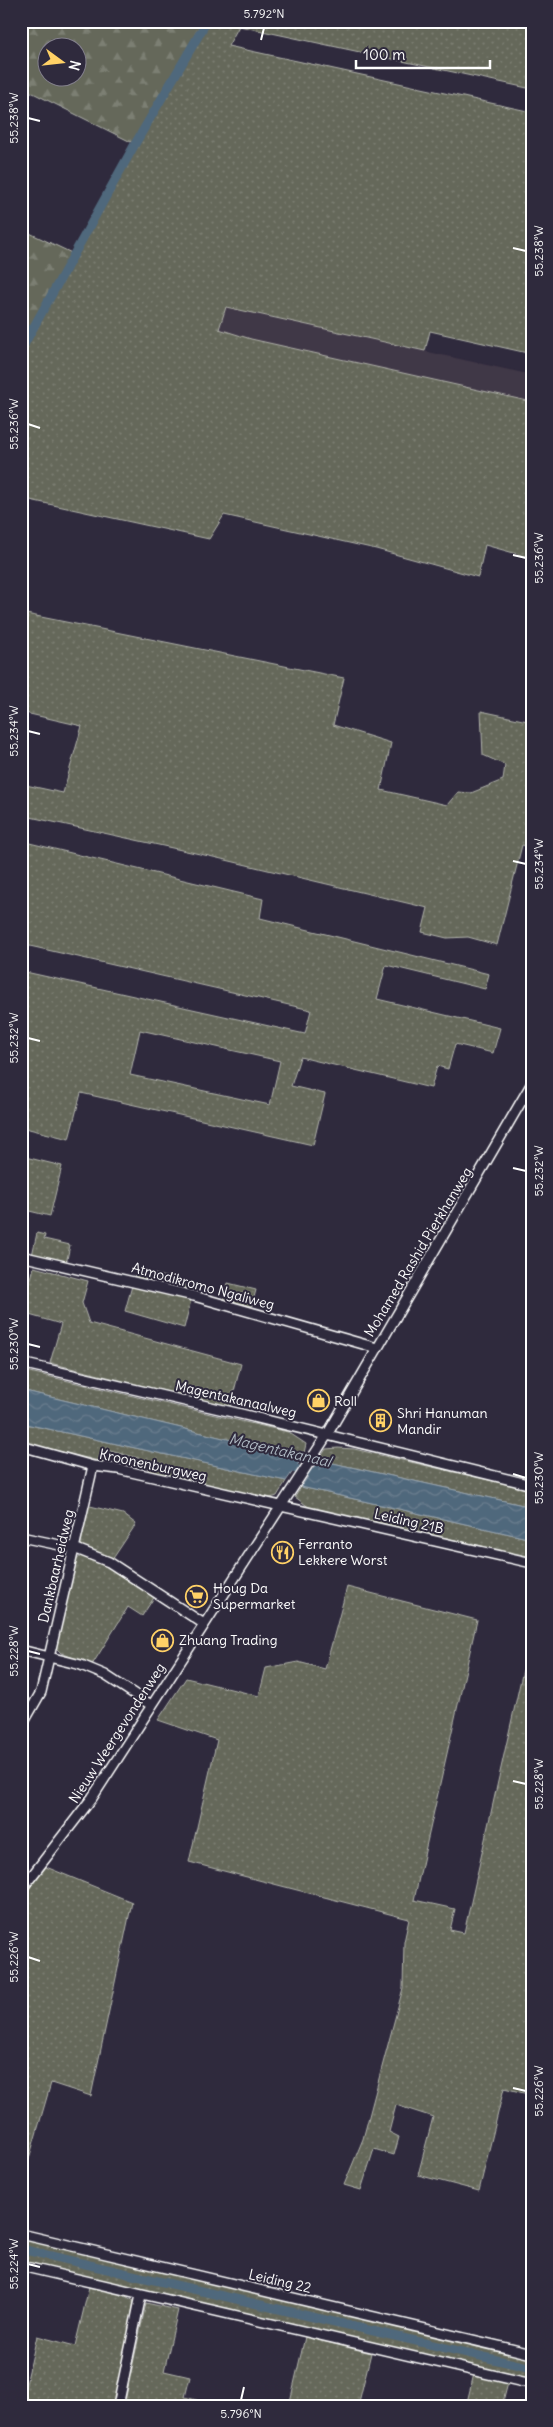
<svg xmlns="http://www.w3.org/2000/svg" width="553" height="2427" viewBox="0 0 553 2427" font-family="Delius,sans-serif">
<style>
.built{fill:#413746}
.grass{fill:url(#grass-dots);stroke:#b2b4ac;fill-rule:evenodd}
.forest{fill:url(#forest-firs);stroke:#b2b4ac;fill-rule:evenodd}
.water{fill:url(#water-waves);stroke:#96a4b0}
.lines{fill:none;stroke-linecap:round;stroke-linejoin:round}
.canal{stroke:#50677b;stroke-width:9}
.minor-casing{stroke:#fff;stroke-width:12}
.minor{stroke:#2f2a3d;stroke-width:9}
.ticks{fill:none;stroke:#fff;stroke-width:2}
.labels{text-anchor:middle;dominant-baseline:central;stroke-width:4;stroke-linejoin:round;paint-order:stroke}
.street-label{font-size:14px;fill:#fff;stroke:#2f2a3d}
.poi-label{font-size:14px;fill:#fff;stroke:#2f2a3d;text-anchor:start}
.water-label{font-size:15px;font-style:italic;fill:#b0bbc4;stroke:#2f2a3d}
.neatline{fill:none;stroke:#fff;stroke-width:2}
.ticks-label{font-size:12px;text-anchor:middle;fill:#fff}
</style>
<defs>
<pattern id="grass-dots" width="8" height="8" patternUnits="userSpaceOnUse" patternTransform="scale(1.25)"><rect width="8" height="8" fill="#65685a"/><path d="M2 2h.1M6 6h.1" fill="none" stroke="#7c7f73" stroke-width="1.8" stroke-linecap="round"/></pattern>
<pattern id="forest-firs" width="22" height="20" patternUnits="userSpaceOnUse" patternTransform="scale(1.25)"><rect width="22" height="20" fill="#65685a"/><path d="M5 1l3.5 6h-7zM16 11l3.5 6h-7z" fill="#7c7f73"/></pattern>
<pattern id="water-waves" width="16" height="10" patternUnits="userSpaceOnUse" patternTransform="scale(1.25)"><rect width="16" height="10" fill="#50677b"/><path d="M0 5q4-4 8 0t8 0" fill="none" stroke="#6a7e8f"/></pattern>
</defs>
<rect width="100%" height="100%" fill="#2f2a3d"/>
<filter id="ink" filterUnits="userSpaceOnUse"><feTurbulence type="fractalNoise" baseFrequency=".02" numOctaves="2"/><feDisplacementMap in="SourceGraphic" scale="10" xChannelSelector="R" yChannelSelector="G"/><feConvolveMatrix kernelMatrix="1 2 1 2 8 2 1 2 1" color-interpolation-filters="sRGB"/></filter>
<g filter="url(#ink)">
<path class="built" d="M225,307L532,375V402L251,339L219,330Z"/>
<path class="grass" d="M207,21H532V89L239,26L228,46L532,112V354L430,331L425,351L226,307L219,329L251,339L532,402V558L485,545L478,577L376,549L224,515L209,539L21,498V350L135,144Z
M21,613L344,678L333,725L391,743L381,790L447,805L458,792L471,793L503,780L505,765L483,755L481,711L532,722V847L522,845L497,945L468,937L447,938L422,932L428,908L209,856L21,815V784L63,793L82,726L21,712Z
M21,841L263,899L260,918L489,974L485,989L386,965L377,999L500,1028L493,1053L455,1044L448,1069L437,1066L431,1088L300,1057L291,1086L325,1094L313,1145L81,1093L69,1139L21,1127V971L305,1034L311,1010L21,944ZM140,1030L280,1061L270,1105L130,1075Z
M21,1156L62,1166L50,1216L21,1209Z
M37,1233L45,1235L44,1239L70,1245L65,1269L31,1260Z
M34,1267L88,1281L82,1303L89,1323L241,1364L230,1407L50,1363L61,1324L22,1313Z
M142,1271L185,1282L191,1300L184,1328L125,1311L135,1275Z
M228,1283L256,1290L250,1312L223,1305Z
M21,1370L288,1432L306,1444L303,1457L21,1390Z
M21,1423L286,1481L277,1496L267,1499L148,1471L150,1461L106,1450L103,1462L21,1442Z
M338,1448L354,1449L532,1490V1507L319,1460L326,1449Z
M301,1487L532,1539V1557L310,1508L295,1497Z
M86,1505L123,1514L136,1524L112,1560L83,1547L80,1543Z
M82,1555L106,1564L155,1596L142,1616L128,1607L92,1665L61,1653L56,1648V1641L75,1561Z
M347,1587L477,1620L414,1900L455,1909L450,1930L464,1933L523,1670L532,1673V2095L504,2088L479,2191L418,2175L433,2117L396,2105L389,2132L399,2137L394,2155L374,2149L361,2190L344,2185L363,2139L403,1988L404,1942L409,1919L189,1862L217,1740L158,1720L186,1678L259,1696L266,1668L298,1662L325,1669Z
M46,1867L132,1902L91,2096L51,2083L26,2169L21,2168V1898Z
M21,2237L532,2357V2379L21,2261Z
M89,2287L124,2295L134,2301L115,2406H21L37,2336L75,2346Z
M146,2303L178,2310L164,2371L190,2377L185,2397L219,2406H124Z
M305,2337L371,2353L358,2406H289Z
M474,2374L508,2383L502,2406H466Z"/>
<path class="forest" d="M21,21H207L135,144L21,87ZM48,48H78V78H48Z
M21,229L76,255L21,350Z"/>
<path class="water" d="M21,1390L303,1457L286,1481L21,1423Z
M319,1460L532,1507V1539L301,1487Z"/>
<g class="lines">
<path class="canal" d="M21,350L135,144L207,21
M284,1466L320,1475
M21,2249L532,2368"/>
<defs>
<path id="minor" d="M21,1256L194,1296L377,1348
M21,1363L241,1414L532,1485
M21,1446L93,1466L118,1469L532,1563
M21,1537L74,1548L109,1562L204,1624
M21,1650L81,1665L105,1675L151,1705
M21,1727L41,1692L93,1466
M21,1890L92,1798L327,1435L532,1083
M21,2234L532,2354
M21,2266L532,2384
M118,2406L141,2295"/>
</defs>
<use href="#minor" class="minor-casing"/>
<use href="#minor" class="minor"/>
</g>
</g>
<path class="ticks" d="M261,40L264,28M28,118L40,121M513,248L526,251M28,424L40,428M513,555L526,558M28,731L40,734M513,861L526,864M28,1038L40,1041M513,1168L526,1171M28,1344L40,1347M513,1474L526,1478M28,1651L40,1654M513,1781L526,1784M28,1957L40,1961M513,2088L526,2091M28,2264L40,2267M241,2400L244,2387"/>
<defs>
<symbol id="shop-ring" viewBox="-11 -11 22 22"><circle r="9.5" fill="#2f2a3d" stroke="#ffd166" stroke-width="1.5"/><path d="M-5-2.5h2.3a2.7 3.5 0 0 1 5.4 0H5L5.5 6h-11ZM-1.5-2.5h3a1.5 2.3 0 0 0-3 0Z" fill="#ffd166"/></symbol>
<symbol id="building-ring" viewBox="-11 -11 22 22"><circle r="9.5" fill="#2f2a3d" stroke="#ffd166" stroke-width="1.5"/><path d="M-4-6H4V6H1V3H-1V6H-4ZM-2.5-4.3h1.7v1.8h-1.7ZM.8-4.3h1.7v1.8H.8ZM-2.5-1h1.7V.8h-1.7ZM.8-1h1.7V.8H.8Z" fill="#ffd166"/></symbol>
<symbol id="restaurant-ring" viewBox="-11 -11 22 22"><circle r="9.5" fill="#2f2a3d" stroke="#ffd166" stroke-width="1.5"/><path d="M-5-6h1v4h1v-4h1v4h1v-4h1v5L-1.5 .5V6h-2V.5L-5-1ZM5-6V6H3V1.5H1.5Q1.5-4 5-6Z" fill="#ffd166"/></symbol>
<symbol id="supermarket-ring" viewBox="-11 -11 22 22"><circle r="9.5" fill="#2f2a3d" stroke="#ffd166" stroke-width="1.5"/><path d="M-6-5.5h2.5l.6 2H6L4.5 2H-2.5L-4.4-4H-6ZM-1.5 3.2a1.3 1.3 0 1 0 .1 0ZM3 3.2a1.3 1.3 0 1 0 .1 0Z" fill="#ffd166"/></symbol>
</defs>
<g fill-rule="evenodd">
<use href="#shop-ring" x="306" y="1388" width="25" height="25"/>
<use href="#building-ring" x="368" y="1408" width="25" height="25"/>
<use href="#restaurant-ring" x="270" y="1540" width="25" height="25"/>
<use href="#supermarket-ring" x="184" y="1584" width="25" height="25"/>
<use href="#shop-ring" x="150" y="1628" width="25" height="25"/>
</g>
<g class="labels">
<g class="street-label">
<text transform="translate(418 1252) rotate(-59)">Mohamed Rashid Pierkhanweg</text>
<text transform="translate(203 1286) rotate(15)">Atmodikromo Ngaliweg</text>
<text transform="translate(236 1399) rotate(13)">Magentakanaalweg</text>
<text transform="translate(153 1465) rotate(12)">Kroonenburgweg</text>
<text transform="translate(409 1521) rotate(13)">Leiding 21B</text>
<text transform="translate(56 1566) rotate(-77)">Dankbaarheidweg</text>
<text transform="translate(117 1733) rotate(-57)">Nieuw Weergevondenweg</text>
<text transform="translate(280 2281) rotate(13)">Leiding 22</text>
</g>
<g class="poi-label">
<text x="334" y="1401">Roll</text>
<text x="397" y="1413">Shri Hanuman<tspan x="397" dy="16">Mandir</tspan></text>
<text x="298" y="1544">Ferranto<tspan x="298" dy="16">Lekkere Worst</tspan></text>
<text x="213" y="1588">Houg Da<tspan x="213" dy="16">Supermarket</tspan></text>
<text x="179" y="1640">Zhuang Trading</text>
</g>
<g class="water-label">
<text transform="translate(280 1450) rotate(13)">Magentakanaal</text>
</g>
</g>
<rect width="553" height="2427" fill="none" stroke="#2f2a3d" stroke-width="55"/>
<g transform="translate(62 62) rotate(105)"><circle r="24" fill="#2f2a3d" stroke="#827f8b"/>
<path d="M0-4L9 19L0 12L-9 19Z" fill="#ffd166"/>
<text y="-8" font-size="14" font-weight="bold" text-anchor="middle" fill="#ffffff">N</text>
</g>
<path d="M356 60v8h134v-8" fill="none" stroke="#ffffff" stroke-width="2.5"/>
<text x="363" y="60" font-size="15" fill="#ffffff" stroke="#2f2a3d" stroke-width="4" paint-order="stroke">100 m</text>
<rect x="28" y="28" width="498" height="2372" class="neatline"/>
<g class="ticks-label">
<text x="264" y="18">5.792°N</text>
<text transform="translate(14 118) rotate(-90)" y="4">55.238°W</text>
<text transform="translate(539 251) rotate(-90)" y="4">55.238°W</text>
<text transform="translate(14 424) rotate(-90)" y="4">55.236°W</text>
<text transform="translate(539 558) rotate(-90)" y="4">55.236°W</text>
<text transform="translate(14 731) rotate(-90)" y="4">55.234°W</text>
<text transform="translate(539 864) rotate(-90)" y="4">55.234°W</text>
<text transform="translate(14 1038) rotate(-90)" y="4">55.232°W</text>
<text transform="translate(539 1171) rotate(-90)" y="4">55.232°W</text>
<text transform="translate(14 1344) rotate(-90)" y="4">55.230°W</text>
<text transform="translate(539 1478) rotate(-90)" y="4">55.230°W</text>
<text transform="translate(14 1651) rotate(-90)" y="4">55.228°W</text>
<text transform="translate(539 1784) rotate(-90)" y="4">55.228°W</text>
<text transform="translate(14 1957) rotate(-90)" y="4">55.226°W</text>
<text transform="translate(539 2091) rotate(-90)" y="4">55.226°W</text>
<text transform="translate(14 2264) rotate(-90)" y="4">55.224°W</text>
<text x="241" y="2418">5.796°N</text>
</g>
</svg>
